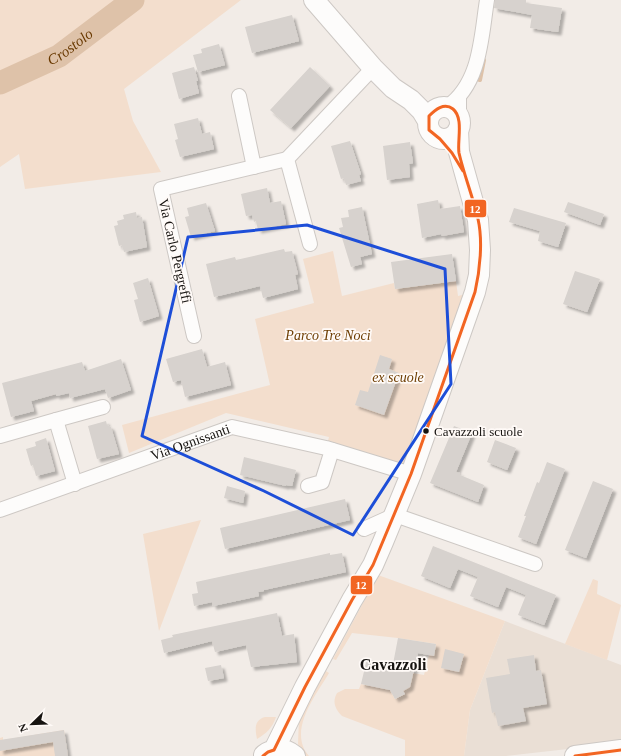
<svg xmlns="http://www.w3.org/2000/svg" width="621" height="756" viewBox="0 0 621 756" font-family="Georgia,serif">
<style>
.built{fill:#eadfd5}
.green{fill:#f3decd}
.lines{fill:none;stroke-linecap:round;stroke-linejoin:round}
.stream{stroke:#dec2a9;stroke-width:4}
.river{stroke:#dec2a9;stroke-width:23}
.building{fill:#d7d2ce;filter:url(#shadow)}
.street-casing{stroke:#cdc8c4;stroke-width:16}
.secondary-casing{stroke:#cdc8c4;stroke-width:22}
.street{stroke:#fdfcfb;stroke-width:14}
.secondary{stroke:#fdfcfb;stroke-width:20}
.bus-1-casing{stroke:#fffaf7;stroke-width:6}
.bus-1{stroke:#f26522;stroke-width:3}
.marked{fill:none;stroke:#1d4ed8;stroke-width:3;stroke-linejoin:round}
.bus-dot{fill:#161310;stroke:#fffaf7;stroke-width:1.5}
.labels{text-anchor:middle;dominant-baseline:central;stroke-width:3.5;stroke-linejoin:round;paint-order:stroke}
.bus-label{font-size:13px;fill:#161310;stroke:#fffaf7;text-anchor:start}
.street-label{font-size:14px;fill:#161310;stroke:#fffaf7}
.park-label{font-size:14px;font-style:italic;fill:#6e3e03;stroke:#fffaf7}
.water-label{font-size:15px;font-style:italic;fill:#693900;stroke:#fffaf7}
.quarter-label{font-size:16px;font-weight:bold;fill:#161310;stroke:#fffaf7}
.line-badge{stroke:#fffaf7;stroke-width:1.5}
.badge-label{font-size:11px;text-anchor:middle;font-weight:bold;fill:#fff}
</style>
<defs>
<filter id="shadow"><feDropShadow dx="3.5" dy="3.5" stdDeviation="1" flood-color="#0004"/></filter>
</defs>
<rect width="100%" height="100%" fill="#f2ece7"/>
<path class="built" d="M505,621L621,665V743L506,756H464L470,710Z"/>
<path class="green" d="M0,0H241L124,89L133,121L161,172L25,189L19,154L0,167Z
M333,251L342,296L394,283L395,289L456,281L458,296L475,292L411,474L326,448L329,437L226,413L129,453L122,425L270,385L255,319L314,303L303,259Z
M201,520L159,631L143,534Z
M378,575L505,621L470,710L464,756H405V740L342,716C335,709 332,702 337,693L345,689H359L361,684L390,690L395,699L405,694L403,691L413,673L424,675L429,655H434L436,644L398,638L352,633L336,660L333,659Z
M593,579L598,581L597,594L621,605L607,660L565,644Z
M326,671L329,673C316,695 287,731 309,756H302L298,744L299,717Z
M265,717H276C273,727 266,734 257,739C255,729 254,720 265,717Z
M64,730L68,756H0V738L3,737V740Z"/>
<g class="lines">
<path class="stream" d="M477,79L480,80L484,60"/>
<path class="river" id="s1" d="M0,83L59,56L133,0"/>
</g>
<path class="building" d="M495,0H526V3L562,8L558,32L530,28L532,15L494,8Z
M292,15L299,41L252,53L245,27Z
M219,44L225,65L198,72L193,55L202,53L201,49Z
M194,67L198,81H196L199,93L179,99L172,73Z
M310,67L330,86L291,128L270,110Z
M198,118L202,134L210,132L214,149L180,157L175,140L178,139L174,124Z
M350,141L361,174L359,175L361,181L346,185L344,178L341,179L331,146Z
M410,142L413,163L409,164L410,177L387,180L383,146Z
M267,188L270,203L281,201L286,224L258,230L256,221L254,222L252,215L246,216L241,194Z
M438,200L440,209L460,206L464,232L442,236L441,234L422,238L417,204Z
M568,202L604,214L600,225L564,212Z
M206,203L215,231L191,237L185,217L189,216L187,208Z
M362,207L372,254L360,257L362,264L351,267L339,228L343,227L341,218L349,217L348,210Z
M514,208L566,223L558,247L538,241L540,231L509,222Z
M136,212L137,218L142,217L147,247L124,252L122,245L119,246L114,226L118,225L117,221L124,219L123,215Z
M284,249L285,252L292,251L298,274L295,275L298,289L263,298L260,286L214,297L206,264L235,257L236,260Z
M452,254L456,281L395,289L391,262Z
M575,271L600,279L587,312L563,304Z
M148,278L159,316L140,322L134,300L138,299L133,283Z
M202,349L207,367L225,362L231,385L185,397L181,380L173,382L166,359Z
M380,355L392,359L389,369L399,373L384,415L355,405L360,390L368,392Z
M121,359L131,390L108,398L105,389L70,398L69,393L56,396V394L31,401L34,411L11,417L2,383L82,362L85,371Z
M106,421L107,425L111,427L119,454L97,459L88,426Z
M454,426L472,433L456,472L460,473V475L484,485L478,502L430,483Z
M46,438L55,471L36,476L33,465L31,466L26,449L36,446L35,442Z
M495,440L516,448L507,470L487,462Z
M244,457L296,470L292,486L286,485V486L240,475Z
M547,462L565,469L536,544L518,537L526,516H524L537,482L539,483Z
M593,481L613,489L586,558L565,550Z
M227,486L245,491L243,503L224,498Z
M345,499L350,520L225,549L220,528Z
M433,546L556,595L544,625L518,615L526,595L506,587L498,607L470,596L478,577L458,569L450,588L421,576Z
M330,553V555L342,553L346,572L264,590V591L258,592L259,596L213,606L212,602L194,606L192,594L198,593L196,582Z
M277,613L282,636L294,634L297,662L251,667L246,645L215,652L212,641L164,653L161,640L173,637L172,635Z
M398,638L436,644L434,656L418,653L410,687L403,691L405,694L395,699L390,690L361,684L367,659L393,664Z
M445,649L464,654L459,672L441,668Z
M534,655L536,671L541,670L547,704L523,708L526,721L498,726L495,712L492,713L486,678L510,674L507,659Z
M221,665L224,678L208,681L205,668Z
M64,730L68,756H55L53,742L0,751V740Z"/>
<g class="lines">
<defs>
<g id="street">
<path d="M239,96L254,167"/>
<path d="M459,97V118"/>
<path d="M447,107C481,83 481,37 487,0"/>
<path d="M310,244L287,159L373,68"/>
<path d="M194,336L161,189L287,159"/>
<path d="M56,420L103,407"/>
<path d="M0,436L56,420L75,484"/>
<path d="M308,486L322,482L332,450"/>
<path id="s2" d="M0,510L232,427L326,448L411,474"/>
<path d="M364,529L395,515L535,564"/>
</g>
<path id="secondary" d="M314,0L373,68L393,88L411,100L422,111L428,121
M428 123a16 16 0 1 1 32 0a16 16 0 1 1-32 0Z
M274,750L305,687L352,600L373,565L383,542L411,474L475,292L479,275L480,250L478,220L459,152L458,130
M264,755C275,747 285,748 295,756
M575,756L621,750"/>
</defs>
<use href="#street" class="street-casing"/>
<use href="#secondary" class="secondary-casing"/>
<use href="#street" class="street"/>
<use href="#secondary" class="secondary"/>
<defs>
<path id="bus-1" d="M263,756L268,752L274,750L305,687L352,600L373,565L411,474L475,292C480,270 483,241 478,219C473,197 464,175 459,153C457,141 464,118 453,109C444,102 435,110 429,116V130L440,139L452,153L463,171
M575,756L621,750"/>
</defs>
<use href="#bus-1" class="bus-1-casing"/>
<use href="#bus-1" class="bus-1"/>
</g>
<path class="marked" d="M307,225L445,269L451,384L353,535L264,491L142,436L188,237Z"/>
<circle class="bus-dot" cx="426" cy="431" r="3.5"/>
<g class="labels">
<g class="bus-label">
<text x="434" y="431">Cavazzoli scuole</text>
</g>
<g class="street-label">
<text transform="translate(175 251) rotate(77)">Via Carlo Pergreffi</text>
<text stroke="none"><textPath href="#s2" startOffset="202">Via Ognissanti</textPath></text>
</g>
<g class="park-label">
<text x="328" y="335">Parco Tre Noci</text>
<text x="398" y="377">ex scuole</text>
</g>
<g class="water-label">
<text stroke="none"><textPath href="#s1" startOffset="79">Crostolo</textPath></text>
</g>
<g class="quarter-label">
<text x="393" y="664">Cavazzoli</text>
</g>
</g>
<g class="line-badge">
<rect x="464" y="199" width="23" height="19" rx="4" fill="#f26522"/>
<rect x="350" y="575" width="23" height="20" rx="4" fill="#f26522"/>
</g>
<g class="badge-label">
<text x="475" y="213">12</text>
<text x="361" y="589">12</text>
</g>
<g transform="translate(32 724) rotate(247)" stroke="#fffaf7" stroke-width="3" paint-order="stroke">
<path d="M0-3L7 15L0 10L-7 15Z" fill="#161310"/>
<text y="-6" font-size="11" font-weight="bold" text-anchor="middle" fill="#161310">N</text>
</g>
</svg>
